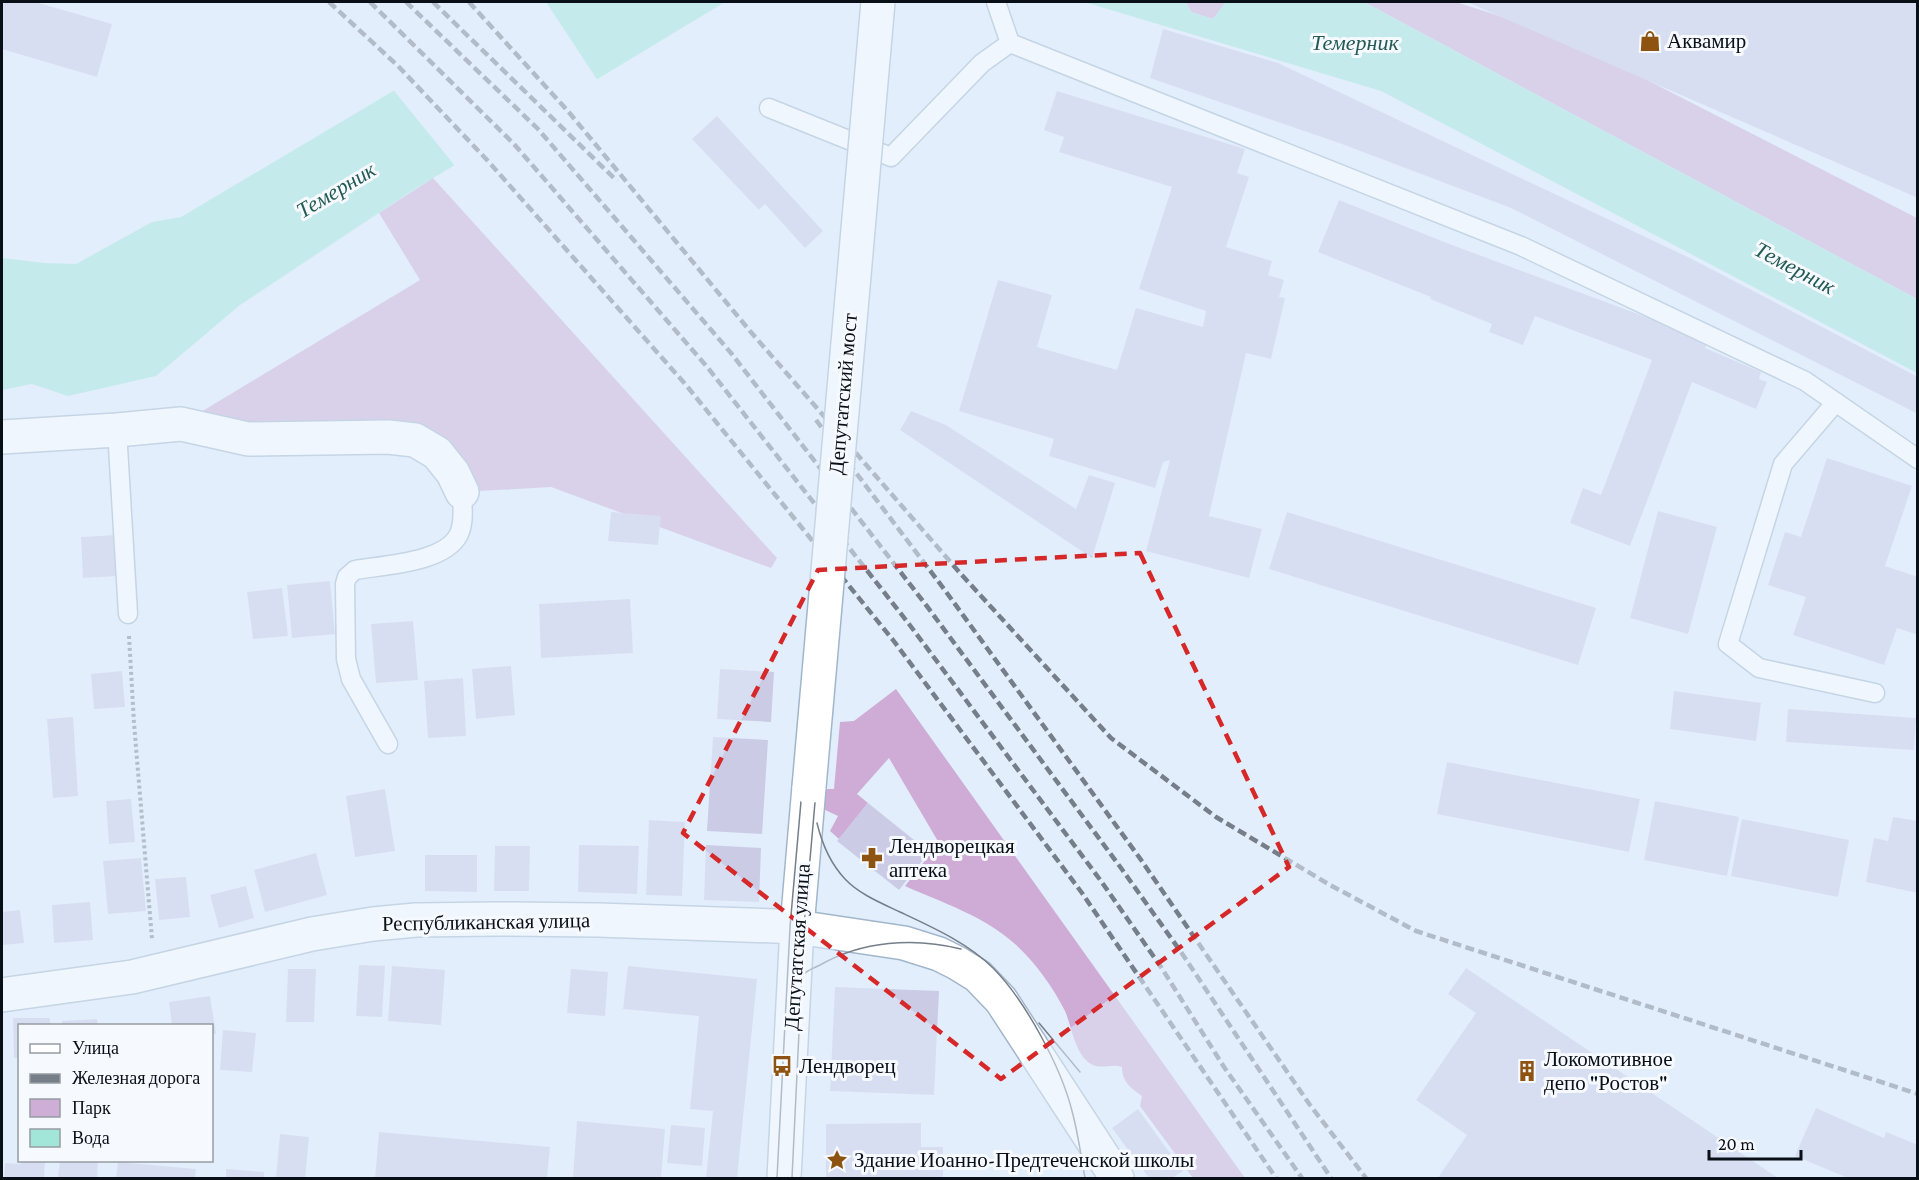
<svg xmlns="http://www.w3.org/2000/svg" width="1919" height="1180" viewBox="0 0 1919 1180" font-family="'Crimson Pro',serif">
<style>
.green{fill:#ceadd6}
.forest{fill:#ceacd6}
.water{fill:#a2e5d9}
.pier{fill:#e2eefc}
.building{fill:#cbcbe6}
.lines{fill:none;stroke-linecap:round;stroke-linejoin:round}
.service-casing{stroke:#a2b6cb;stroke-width:21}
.minor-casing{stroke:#a2b6cb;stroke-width:36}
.tertiary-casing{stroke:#a2b6cb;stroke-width:36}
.path{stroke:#7b848f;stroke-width:4;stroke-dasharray:3 3;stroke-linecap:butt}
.service{stroke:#fff;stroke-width:18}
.minor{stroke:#fff;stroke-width:33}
.tertiary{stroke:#fff;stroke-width:33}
.tram{stroke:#757e89;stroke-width:1.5}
.rail{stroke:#757e89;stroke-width:4.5;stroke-dasharray:9 4.5;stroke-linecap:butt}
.tertiary-bridge-casing{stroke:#a2b6cb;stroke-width:36;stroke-linecap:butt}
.tertiary-bridge{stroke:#fff;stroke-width:33}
.marked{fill:none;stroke:#d62828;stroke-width:4.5;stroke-dasharray:12 8;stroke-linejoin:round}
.labels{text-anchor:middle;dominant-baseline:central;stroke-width:6;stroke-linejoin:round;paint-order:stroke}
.poi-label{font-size:21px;fill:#090f17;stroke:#f6faff;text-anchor:start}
.street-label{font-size:21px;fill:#090f17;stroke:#f6faff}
.water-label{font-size:22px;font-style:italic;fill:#235a52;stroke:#f6faff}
</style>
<rect width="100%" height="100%" fill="#e2eefc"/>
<path class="green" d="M433,178L777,558L771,568L551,487L462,492L437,454L181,424L420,280L379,213Z"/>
<path class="forest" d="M1186,2H1226L1213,19L1191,12Z
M1364,2H1456L1559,35L1917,218V299Z
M896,689L1245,1178H1193L1140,1106L1142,1096C1131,1088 1122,1082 1122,1067C1112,1063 1101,1070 1091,1064C1075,1055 1072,1027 1065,1011C1053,987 1035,962 1015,944C984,916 943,903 905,886L939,843L889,758L857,794L868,803L839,839L830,831L838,816L821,808V795L826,789H834L840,722L854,721Z"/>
<path class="water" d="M543,2H725L415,189L240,305L156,376L68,396L32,384L2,390V258L45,263L76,264L152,222L181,217Z
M1084,2H1186L1191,12L1213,19L1226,2H1364L1917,299V373L1381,91Z"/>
<path class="pier" d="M537,2H546L598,81L456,167L391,87Z"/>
<path class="building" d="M2,2H35L112,24L97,77L2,49Z
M1467,2H1918V198Z
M1163,29L1278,63L1692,259L1918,377V414L1511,208L1342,144L1150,78Z
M1057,91L1245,149L1237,173L1249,177L1226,247L1272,261L1268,275L1284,280L1279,297L1285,298L1271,359L1246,353L1209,516L1262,529L1249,578L1146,551L1170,460L1163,462L1155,488L1049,456L1054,439L959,411L998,280L1052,295L1037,347L1117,370L1136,308L1203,327L1206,311L1139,289L1172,187L1059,152L1064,137L1044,130Z
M717,116L823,231L805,248L765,204L759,210L692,139Z
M1339,200L1452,245L1708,340L1705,348L1761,372L1759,379L1767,382L1756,409L1692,382L1630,546L1570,523L1583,488L1601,495L1652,360L1535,316L1523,345L1489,332L1492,324L1430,299L1431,297L1318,252Z
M911,411L946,425L1076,509L1089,475L1115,483L1092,558L900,430Z
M1827,458L1912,486L1885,566L1918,577V635L1897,628L1884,665L1793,635L1806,597L1768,585L1785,532L1801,537Z
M1658,511L1717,527L1688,634L1630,618Z
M611,512L661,516L658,545L608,541Z
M1287,512L1596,608L1578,665L1269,569Z
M116,535L118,576L83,578L81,537Z
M330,581L335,634L292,638L287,585Z
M282,588L288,636L253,639L247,592Z
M630,599L633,653L541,658L539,604Z
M413,621L418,680L376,683L371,624Z
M511,666L515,715L476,719L472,669Z
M720,669L774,672L771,722L717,719Z
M122,671L125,707L94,709L91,674Z
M463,678L466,736L428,738L424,681Z
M1674,691L1761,703L1756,741L1670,729Z
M1788,709L1916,718L1914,750L1786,742Z
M73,717L78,796L53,798L47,719Z
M713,737L768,740L762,834L707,831Z
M1447,762L1640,799L1629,852L1437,814Z
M385,789L395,851L355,857L346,796Z
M131,799L135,842L109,844L106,801Z
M1655,801L1739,817L1727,876L1644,860Z
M868,803L929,852L899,890L837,841Z
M1893,817L1918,821V893L1866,882L1874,838L1888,841Z
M1742,819L1849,840L1838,897L1731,876Z
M649,820L685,822L682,896L646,895Z
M579,845L639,846L637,894L578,892Z
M706,845L761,848L759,902L704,900Z
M495,846H530L529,891H494Z
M316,853L327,895L265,912L254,870Z
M425,855H477V892L425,891Z
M141,858L146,911L108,914L103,861Z
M186,877L190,917L159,920L155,879Z
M246,886L254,918L219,928L210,895Z
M90,902L93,940L54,943L52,905Z
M20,910L24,943L2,945V912Z
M359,965L385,966L382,1017L356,1016Z
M392,966L445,970L441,1025L388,1021Z
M628,966L757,979L737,1178H706L713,1111L690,1109L699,1016L623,1009Z
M1466,968L1778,1178H1438L1467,1135L1416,1100L1476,1013L1448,994Z
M288,969H316L314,1022H286Z
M571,969L608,972L605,1016L567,1013Z
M835,987L939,991L934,1095L830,1091Z
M210,996L216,1034H212V1026H172L169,1002Z
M13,1018H50V1026H20V1058H14Z
M97,1019L98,1026H62V1021Z
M223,1030L256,1033L252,1072L220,1070Z
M1816,1108L1884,1138L1886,1132L1918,1145V1178H1848L1795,1156Z
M1138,1109L1183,1171L1172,1178H1149L1112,1128Z
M577,1121L665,1129L661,1178H573Z
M921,1123V1147H943V1178H826V1124Z
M671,1125L705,1128L702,1166L667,1163Z
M379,1132L550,1147L547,1178H375Z
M280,1134L309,1137L305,1178H276Z
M21,1160H45L44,1178H4L5,1163L21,1164Z
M60,1160H98L97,1178H58Z
M118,1162L196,1169L195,1178H116Z
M226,1169L264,1172V1178H226Z"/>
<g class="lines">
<defs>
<path id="service" d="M1010,43L1521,246L1805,381L1918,459
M769,108L891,157L982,63L1010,43L996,2
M1836,402L1783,464L1728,644L1759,668L1875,693
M117,430L128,614
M388,744L351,679L346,659L345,584L347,577L355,570C384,565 445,563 459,534C465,521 462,505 462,492"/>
<path id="minor" d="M2,437L117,430L181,424L248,439L388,437L415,440L437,453L453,473L462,492"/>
<path id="tertiary" d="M2,995L132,977L312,934L373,924L416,920L498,919L598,920L775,926L797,927L904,943L939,954L957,963L978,976L1001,1000L1117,1178
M784,1178L797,927L809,787"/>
</defs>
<use href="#service" class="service-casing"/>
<use href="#minor" class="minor-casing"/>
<use href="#tertiary" class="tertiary-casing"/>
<path class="path" d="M129,636L134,723L152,939"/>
<use href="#service" class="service"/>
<use href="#minor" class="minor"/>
<use href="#tertiary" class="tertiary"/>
<path class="tram" d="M817,823C822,844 830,863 845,879C859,894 881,903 900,912C932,927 968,943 993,968C1025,1000 1061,1067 1072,1111C1078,1133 1081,1156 1085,1178
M798,981C802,973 811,969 820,965C862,941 914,937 961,949
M1039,1023L1080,1072
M777,1178L790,927L871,2
M792,1178L804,928L885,2"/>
<path class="rail" d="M329,2L398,66L488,161L686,385L893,640L1082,893L1276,1178
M370,2L514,144L708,368L909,624L1101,881L1161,967L1224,1067L1302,1178
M406,2L538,129L731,353L926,605L1121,868L1181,952L1331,1178
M433,2L617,181
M469,2L567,110L750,331L960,573L1111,738L1216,817L1330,885L1416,931L1918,1094
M816,420L944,589L1139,857L1310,1105L1366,1178"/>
<defs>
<path id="tertiary-bridge" d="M809,787L878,2"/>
</defs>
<use href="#tertiary-bridge" class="tertiary-bridge-casing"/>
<use href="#tertiary-bridge" class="tertiary-bridge"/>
</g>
<path d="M0 0H1919V1180H0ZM1140,553L1289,867L1001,1079L683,833L818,570Z" fill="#e2eefc" fill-opacity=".55" fill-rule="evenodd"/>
<path class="marked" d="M1140,553L1289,867L1001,1079L683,833L818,570Z"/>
<defs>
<symbol id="shop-bare" viewBox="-9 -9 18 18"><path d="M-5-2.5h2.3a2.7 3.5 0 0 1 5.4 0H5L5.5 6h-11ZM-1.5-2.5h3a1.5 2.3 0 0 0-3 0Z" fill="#8e5310" stroke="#f6faff" stroke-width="2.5" paint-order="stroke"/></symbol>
<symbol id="pharmacy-bare" viewBox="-9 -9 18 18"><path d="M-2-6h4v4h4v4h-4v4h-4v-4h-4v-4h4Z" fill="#8e5310" stroke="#f6faff" stroke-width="2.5" paint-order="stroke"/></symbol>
<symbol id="bus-bare" viewBox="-9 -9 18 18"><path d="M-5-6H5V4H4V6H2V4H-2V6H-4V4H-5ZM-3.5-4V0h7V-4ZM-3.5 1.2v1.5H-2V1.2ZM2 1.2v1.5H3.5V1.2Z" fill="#8e5310" stroke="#f6faff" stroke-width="2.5" paint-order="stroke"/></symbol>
<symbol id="building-bare" viewBox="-9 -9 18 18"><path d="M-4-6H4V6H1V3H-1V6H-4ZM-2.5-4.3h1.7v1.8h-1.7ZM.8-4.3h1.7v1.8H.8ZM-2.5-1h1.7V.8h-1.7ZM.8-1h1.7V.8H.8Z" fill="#8e5310" stroke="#f6faff" stroke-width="2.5" paint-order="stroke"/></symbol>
<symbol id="sight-bare" viewBox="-9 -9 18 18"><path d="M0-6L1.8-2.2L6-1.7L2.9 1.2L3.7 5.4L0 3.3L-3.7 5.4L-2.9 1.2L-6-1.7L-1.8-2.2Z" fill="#8e5310" stroke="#f6faff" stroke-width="2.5" paint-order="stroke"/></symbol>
</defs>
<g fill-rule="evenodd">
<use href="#shop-bare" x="1635" y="26" width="30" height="30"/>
<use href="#pharmacy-bare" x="857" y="843" width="30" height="30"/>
<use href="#bus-bare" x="767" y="1051" width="30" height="30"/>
<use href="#building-bare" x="1512" y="1056" width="30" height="30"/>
<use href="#sight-bare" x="822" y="1145" width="30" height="30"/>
</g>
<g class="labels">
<g class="poi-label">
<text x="1667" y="41">Аквамир</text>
<text x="889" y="846">Лендворецкая<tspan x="889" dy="24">аптека</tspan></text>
<text x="1544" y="1059">Локомотивное<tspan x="1544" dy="24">депо "Ростов"</tspan></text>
<text x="799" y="1066">Лендворец</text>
<text x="854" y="1160">Здание Иоанно-Предтеченской школы</text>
</g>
<g class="street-label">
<text transform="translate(843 394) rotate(-85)">Депутатский мост</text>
<text transform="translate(486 922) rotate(-1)">Республиканская улица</text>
<text transform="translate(797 947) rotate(-86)">Депутатская улица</text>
</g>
<g class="water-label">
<text x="1355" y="42">Темерник</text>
<text transform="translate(336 190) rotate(-31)">Темерник</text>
<text transform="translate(1795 268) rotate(28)">Темерник</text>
</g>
</g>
<rect width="1919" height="1180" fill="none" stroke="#090f17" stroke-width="6"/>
<rect x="18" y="1024" width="195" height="138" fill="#f6faff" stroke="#979ca2" stroke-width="1.5"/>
<rect x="30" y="1044" width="30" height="9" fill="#ffffff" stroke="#979ca2" stroke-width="1.5"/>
<text x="72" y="1054" font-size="18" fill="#090f17">Улица</text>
<rect x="30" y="1074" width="30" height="9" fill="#757e89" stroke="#979ca2" stroke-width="1.5"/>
<text x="72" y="1084" font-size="18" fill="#090f17">Железная дорога</text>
<rect x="30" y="1099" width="30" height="18" fill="#ceadd6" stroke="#979ca2" stroke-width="1.5"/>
<text x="72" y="1114" font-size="18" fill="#090f17">Парк</text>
<rect x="30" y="1129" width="30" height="18" fill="#a2e5d9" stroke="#979ca2" stroke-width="1.5"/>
<text x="72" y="1144" font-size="18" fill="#090f17">Вода</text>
<path d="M1709 1150v9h92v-9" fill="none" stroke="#090f17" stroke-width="3"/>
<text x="1718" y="1150" font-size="18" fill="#090f17" stroke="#f6faff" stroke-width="4.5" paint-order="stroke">20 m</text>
</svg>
